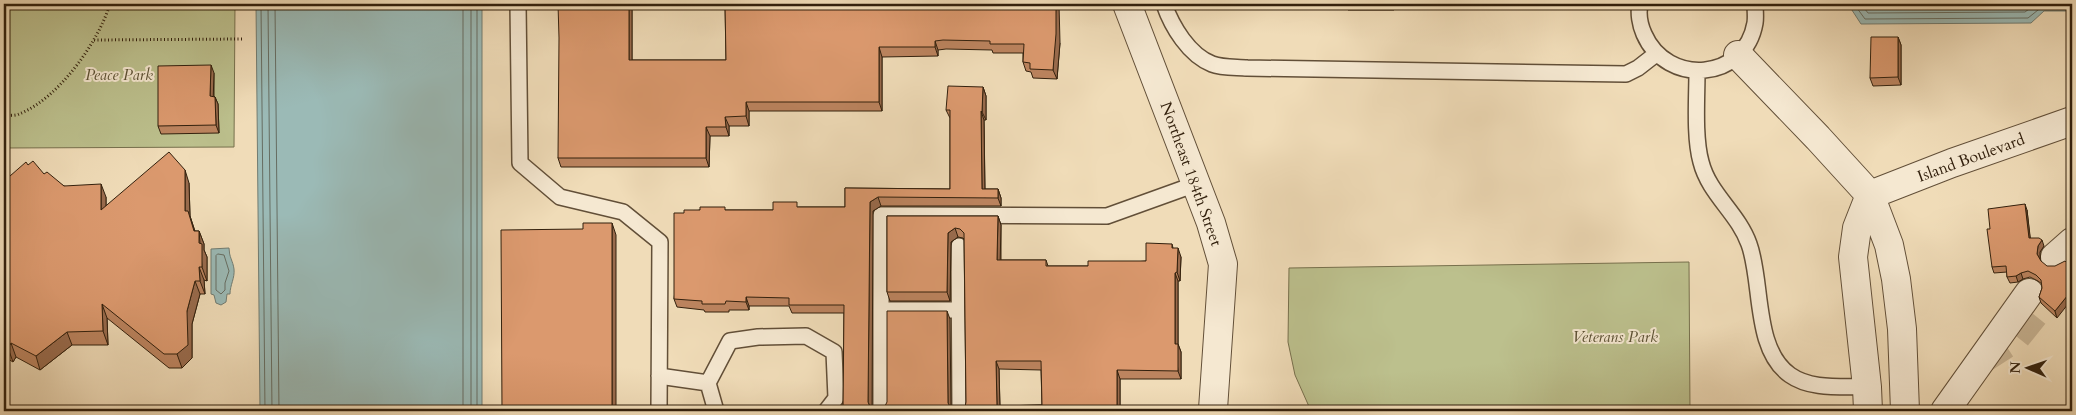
<svg xmlns="http://www.w3.org/2000/svg" width="2076" height="415" viewBox="0 0 2076 415" font-family="Cardo,serif">
<style>
.green{fill:#bcc08d;stroke:#77704d}
.water{fill:#9bbab6;stroke:#717c72}
.lines{fill:none;stroke-linecap:round;stroke-linejoin:round}
.shore{stroke:#666d62;stroke-width:1}
.minor-tunnel{stroke:#cab696;stroke-width:28;stroke-dasharray:28 14;stroke-linecap:butt}
.service-casing{stroke:#624f38;stroke-width:18}
.minor-casing{stroke:#624f38;stroke-width:30}
.path{stroke:#32200d;stroke-width:3;stroke-dasharray:1 2.5;stroke-linecap:butt}
.service{stroke:#f5e8d1;stroke-width:15}
.minor{stroke:#f5e8d1;stroke-width:28}
.wall{fill:#bc845f;stroke:#32200d;fill-rule:evenodd}
.shaded-wall{fill:#996b4d;stroke:#32200d}
.building{fill:#db996e;stroke:#32200d;fill-rule:evenodd}
.labels{text-anchor:middle;dominant-baseline:central;stroke-width:4;stroke-linejoin:round;paint-order:stroke}
.park-label{font-size:16px;font-style:italic;fill:#5b5033;stroke:#f5e8d1}
.street-label{font-size:16px;fill:#32200d;stroke:#f5e8d1}
</style>
<rect width="100%" height="100%" fill="#f0dcb8"/>
<filter id="stains"><feTurbulence type="fractalNoise" baseFrequency=".004" numOctaves="4"/><feColorMatrix values="0 0 0 0 .2 0 0 0 0 .09 0 0 0 0 .02 0 0 0 .5 -.17"/></filter>
<radialGradient id="worn" r=".72"><stop offset=".6" stop-color="#630" stop-opacity="0"/><stop offset="1" stop-color="#630" stop-opacity=".3"/></radialGradient>
<path class="green" d="M4,4H235L234,147L4,148Z
M1689,262L1690,411H1311L1295,375L1288,342L1289,268Z"/>
<path class="water" d="M256,4H482V411H260Z
M1848,4H2072V11H2044L2031,23L1861,24Z
M229,248C229,257 233,261 234,269C235,278 230,285 230,294H227L226,302L221,305L216,303L214,295L211,294V249Z"/>
<g class="lines">
<path class="shore" d="M261,4L265,411
M268,4L272,411
M275,4L279,411
M463,4V411
M471,4V411
M477,4V411
M1854,4L1865,19L2028,18L2043,6H2072
M1861,4L1868,13L2025,12L2036,4
M1870,4L1873,5L2024,4
M218,254L224,255L229,271L225,283V290L221,294L216,290V256Z"/>
<path class="minor-tunnel" d="M1982,360L2016,338L2072,268"/>
<defs>
<path id="service" d="M518,4L520,163L560,197L623,212L660,242L659,411
M1164,4C1172,27 1189,55 1212,64C1222,68 1237,67 1247,68L1626,74L1638,68L1656,54
M1640,4C1638,13 1640,25 1644,34C1667,87 1745,81 1755,23C1756,17 1755,10 1755,4
M1697,71C1697,98 1694,137 1701,162C1709,194 1738,213 1749,244C1763,282 1753,349 1790,375C1811,390 1842,386 1867,387
M959,246L960,411
M881,310H960
M659,376L708,383
M716,411L708,383L730,341L758,337L806,336L834,352L836,398L826,411
M881,411V215L1107,216L1196,184"/>
<path id="minor" d="M1127,4L1211,223L1223,264L1213,409
M1738,55L1818,138L1870,195L1889,245L1896,279L1902,329L1905,411
M1870,195L1952,163L2072,121
M2055,257L2072,242
M1868,411L1867,387L1853,257L1857,228L1870,195
M1945,411L2029,293"/>
</defs>
<use href="#service" class="service-casing"/>
<use href="#minor" class="minor-casing"/>
<path class="path" d="M94,40L242,39
M4,116C8,115 15,116 19,114C58,99 98,43 110,4"/>
<use href="#service" class="service"/>
<use href="#minor" class="minor"/>
</g>
<path class="wall" d="M632,4V60H726L725,4L1060,43L1057,79L1033,78L1031,72L1026,71L1023,62V53H993L992,50L946,49L938,50V56L882,57V111H749V126H729V136H710L709,167H561L558,158Z
M1346,4H1394V10H1348Z
M1898,37L1901,45V85L1873,86L1870,78Z
M214,73V96L215,97L218,104L219,133L161,134L158,126Z
M983,87L986,96V120H984L985,189H998L1001,198V206H881L873,211L843,411L844,313H792L789,306H749V310H729V312H705L704,310L677,307L674,299L684,213L700,210H773L799,207H845V188L950,189V118L946,110Z
M28,165L64,186L106,197V206L189,183L190,216L195,231H199L204,244V250L207,257V281L204,280L205,294H200L192,324V358L182,368H169L107,318L108,345H72L40,370L16,357L13,362L8,359L4,365V171L10,176Z
M2027,210L2030,238L2044,246L2040,252V259L2057,318L2041,303L2039,297L2042,288V284L2038,281L2030,277L2023,279L2018,282L2010,283L2007,277V272L1994,273L1992,267Z
M887,216H998L1001,225V260H1046L1048,266H1088L1146,261L1172,244L1173,248L1181,257L1180,281H1178V344L1181,352V379H1120V411H958L965,407L966,402L964,239L963,238L958,237L951,242L950,301H890L887,292ZM999,369L1041,370L1042,405L1000,406Z"/>
<path class="shaded-wall" d="M629,4H632V69L629,60Z
M1056,4H1059L1060,43L1057,79L1053,70Z
M1898,37L1901,45V85L1898,77Z
M935,41L938,50V56L935,47Z
M879,47L882,57V111L879,102Z
M211,65L214,73L213,104L210,96Z
M983,87L986,96V120L982,112Z
M215,97L218,104L219,133L216,125Z
M746,102L749,111V126L746,116Z
M981,111L984,120L985,198L982,189Z
M725,117L729,126V136L726,127Z
M706,127L710,136L709,167L706,158Z
M185,170L189,183L190,216L199,245L185,211Z
M101,184L106,197V224L101,210Z
M998,189L1001,198V206L998,198Z
M878,197L881,206L873,211L872,411L868,402L870,202Z
M2025,204L2027,210L2031,244L2029,238Z
M998,216L1001,225L1000,268L997,260Z
M612,223L616,235V411H612Z
M955,228L958,237L951,242L950,301L947,292L948,233Z
M199,231L204,244V250L207,257V281L202,267Z
M2042,240L2044,246L2040,252V260L2037,254L2038,246Z
M1178,248L1181,257L1180,281L1177,272Z
M199,267L204,280L205,294L200,281Z
M1175,273L1178,281V344L1181,352V379L1178,371L1175,344Z
M2021,273L2023,279L2018,282L2016,276Z
M195,281L200,294L192,324V358L182,368L177,354L187,311Z
M2072,290V299L2057,318L2055,311Z
M746,297L749,306V310L746,302Z
M102,304L107,318L108,345L103,331Z
M947,311L950,319L951,411L948,403Z
M67,332L72,345L40,370L36,356Z
M11,343L16,357L13,362L8,348Z
M4,348L8,359L4,365Z
M996,361L999,369L1000,411L997,406Z
M1117,370L1120,379V411H1117Z"/>
<path class="building" d="M558,4H629V60H726L725,4H1056V34L1053,70L1030,69V63L1023,62L1024,44H990V41L943,40L935,41V47H879V102H746V116L725,117L726,127H706V158H558L559,38Z
M1871,37H1898V77L1870,78Z
M211,65L210,96L215,97L216,125L158,126V66Z
M948,86L983,87L982,112L981,111L982,189H998V198L878,197L870,202L868,402L870,407L877,411H843L844,305H789V298L746,297V302L726,301L725,304H702V301L674,299V213H684V210H700V207H725V210H773V202H797V207H845V188L950,189V110H946Z
M169,152L185,170V211H188L194,231H199V243L202,244V267H199L200,281H195L187,311L188,345L177,354H164L102,304L103,331L67,332L36,356L11,343L8,348L4,346V171L7,169L10,176L26,162L28,165L33,161L44,174L47,172L64,186L101,184V210Z
M2025,204L2029,238H2039L2042,240L2038,246L2037,254L2041,261L2047,266H2055L2065,261L2072,268V290L2055,311L2039,297L2042,288L2041,280L2036,275L2028,271L2021,273L2016,276L2007,277L2006,266L1992,267L1987,229H1990L1988,209Z
M887,216H998L997,260H1046V266H1088V261H1146V243L1172,244V248H1178L1177,272L1175,273V344H1178V371L1117,370V411H958L965,407L966,402L964,233L960,229L955,228L948,233L947,292H887ZM996,361H1041L1042,405L997,406Z
M583,223H612V411H502L501,230L583,229Z
M887,311H947L948,403L952,410L956,411H879L883,410L887,402Z
M167,407L171,411H162Z"/>
<g class="labels">
<g class="park-label">
<text x="119" y="75">Peace Park</text>
<text x="1615" y="337">Veterans Park</text>
</g>
<g class="street-label">
<text transform="translate(1971 158) rotate(-20)">Island Boulevard</text>
<text transform="translate(1191 174) rotate(70)">Northeast 184th Street</text>
</g>
</g>
<rect width="2076" height="415" fill="none" stroke="#f0dcb8" stroke-width="20"/>
<rect x="5" y="5" width="2066" height="405" fill="none" stroke="#32200d" stroke-width="2.5"/>
<rect x="10" y="10" width="2056" height="395" fill="none" stroke="#32200d"/>
<g transform="translate(2028 368) rotate(272)" stroke="#f5e8d1" stroke-width="4" paint-order="stroke">
<path d="M0-4L9 19L0 12L-9 19Z" fill="#32200d"/>
<text y="-8" font-size="14" font-weight="bold" text-anchor="middle" fill="#32200d">N</text>
</g>
<rect width="100%" height="100%" filter="url(#stains)"/>
<rect width="100%" height="100%" fill="url(#worn)"/>
</svg>
